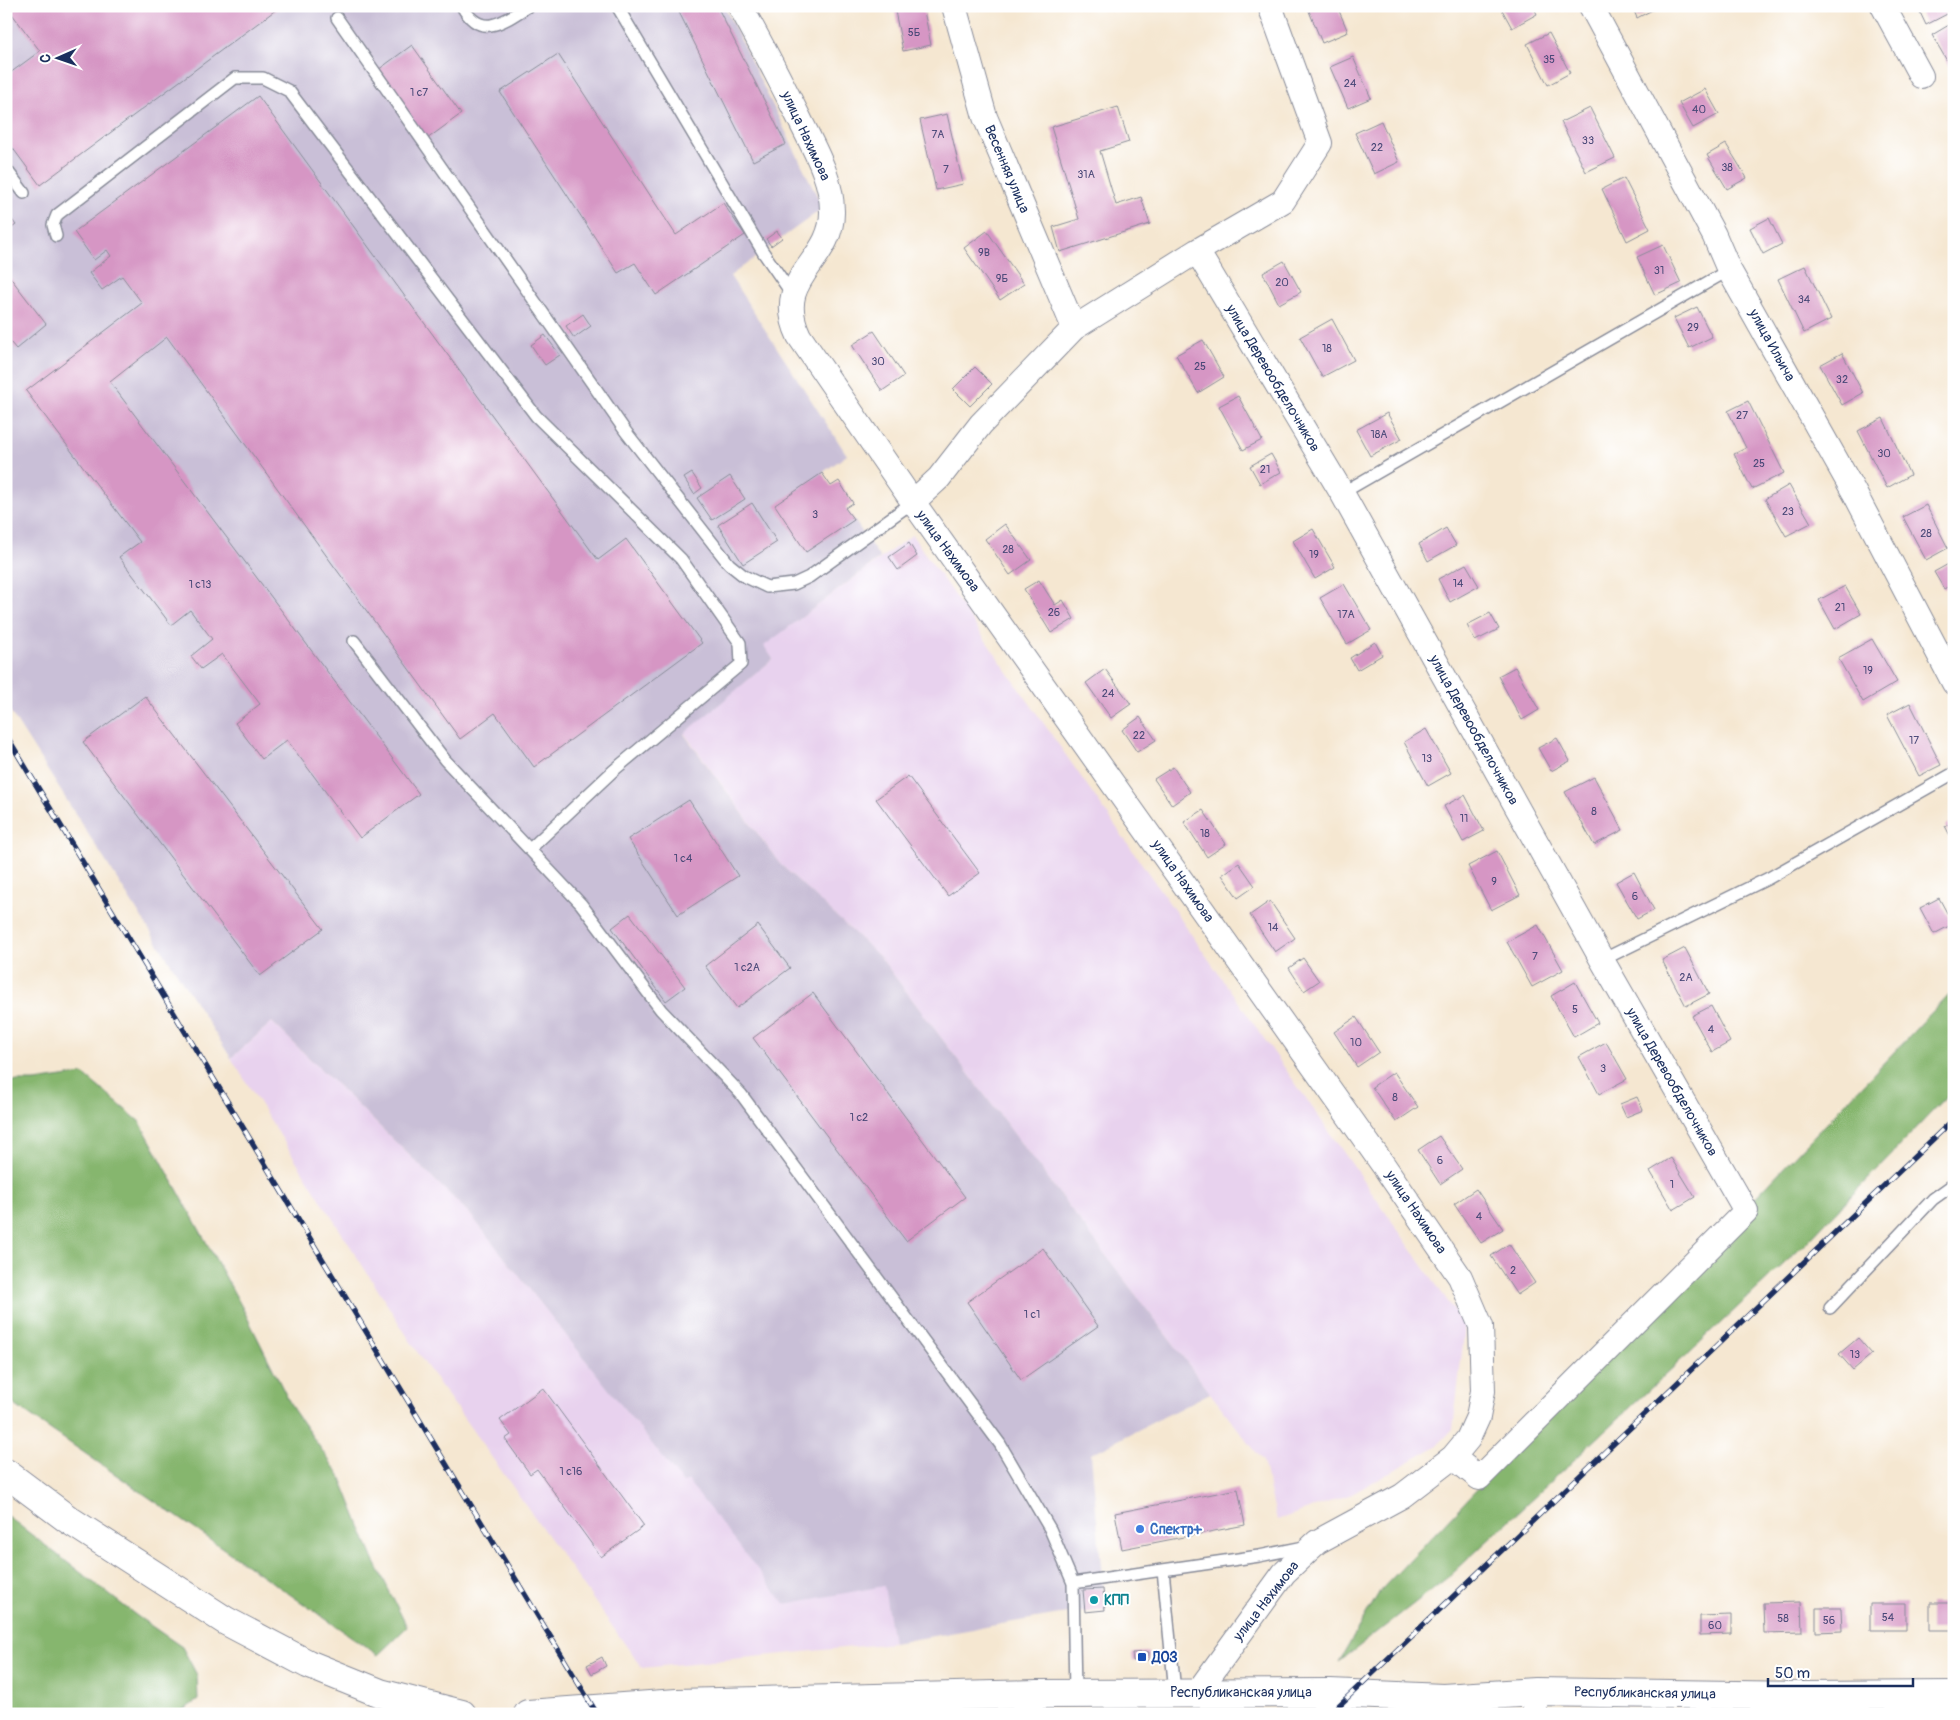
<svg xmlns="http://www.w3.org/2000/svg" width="1960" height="1720" viewBox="0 0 1960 1720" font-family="Pangolin,sans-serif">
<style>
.built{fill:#e8d2ee}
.industrial{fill:#c9bfd7}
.forest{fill:#86b66e;stroke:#507266}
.building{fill:#d696c4}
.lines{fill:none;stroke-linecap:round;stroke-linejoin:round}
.service-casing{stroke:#888b98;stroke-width:14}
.minor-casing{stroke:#888b98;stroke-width:26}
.primary-casing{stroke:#888b98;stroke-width:30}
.service{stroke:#fff;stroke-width:11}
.minor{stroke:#fff;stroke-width:24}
.primary{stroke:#fff;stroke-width:28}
.rail-casing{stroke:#1b2f5e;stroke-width:5.5}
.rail{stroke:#fff;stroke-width:4;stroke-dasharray:11;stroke-linecap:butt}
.shop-dot{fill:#3f7fe0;stroke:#fff;stroke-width:2}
.culture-dot{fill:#0f9aa8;stroke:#fff;stroke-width:2}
.transit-dot{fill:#1a4fb4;stroke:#fff;stroke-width:2}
.labels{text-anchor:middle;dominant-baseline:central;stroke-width:4;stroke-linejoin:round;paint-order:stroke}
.number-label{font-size:11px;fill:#4a4978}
.street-label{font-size:14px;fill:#1b2f5e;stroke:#fff}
.shop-label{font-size:14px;font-weight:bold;fill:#366cbe;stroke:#fff;text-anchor:start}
.culture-label{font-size:14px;font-weight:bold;fill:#0d838f;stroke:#fff;text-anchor:start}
.transit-label{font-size:14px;font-weight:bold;fill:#164399;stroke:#fff;text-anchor:start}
</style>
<rect width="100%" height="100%" fill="#fff"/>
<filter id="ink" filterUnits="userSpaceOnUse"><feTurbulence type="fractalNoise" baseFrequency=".02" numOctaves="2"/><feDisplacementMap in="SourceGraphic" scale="10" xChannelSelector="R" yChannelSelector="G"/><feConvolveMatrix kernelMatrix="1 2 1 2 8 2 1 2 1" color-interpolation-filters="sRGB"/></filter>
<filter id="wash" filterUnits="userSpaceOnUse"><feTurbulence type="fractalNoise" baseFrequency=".0096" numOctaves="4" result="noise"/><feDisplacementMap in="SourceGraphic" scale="20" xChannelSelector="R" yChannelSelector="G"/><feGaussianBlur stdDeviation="1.12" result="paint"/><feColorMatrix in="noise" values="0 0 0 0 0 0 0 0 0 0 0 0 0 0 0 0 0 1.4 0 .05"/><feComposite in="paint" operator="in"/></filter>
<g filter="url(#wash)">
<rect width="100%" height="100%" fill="#f5e7d1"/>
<path class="built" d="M912,535L1465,1326L1453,1429L1438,1445L1352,1494L1277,1520L1263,1461L1210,1393L880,957L780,864L684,733L773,659L763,646Z
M272,1022L470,1214L683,1482L687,1479L885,1586L893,1643L642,1668L423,1361L231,1058Z"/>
<path class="industrial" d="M6,6H724L823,208L730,276L847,455L822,473L880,558L764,646L773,659L684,734L780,864L880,957L1210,1393L1091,1454L1105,1610L1060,1614L893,1643L884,1586L785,1604L687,1480L683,1483L470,1214L272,1022L231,1058L6,705Z"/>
<path class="forest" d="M1954,989V1089L1801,1248L1452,1574L1339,1662L1380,1591Z
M83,1074L140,1122L242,1307L293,1409L340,1476L373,1558L407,1627L378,1655L6,1399V1081H35Z
M6,1515L137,1616L182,1647L197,1675L198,1700L177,1714H6Z"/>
<g id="blocks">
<path class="building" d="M6,6H281L40,185L6,139V76L40,51Z
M676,6H717L786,144L753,161Z
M894,6H923L931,45L903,51Z
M1307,6H1337L1348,32L1322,43Z
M1500,6H1533L1537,14L1512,28Z
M1632,6H1655L1656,8L1637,18Z
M1917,6H1948L1951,12L1926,25Z
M1954,22V73L1932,35Z
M1549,33L1570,73L1548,85L1527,44Z
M412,45L461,114L427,139L378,70Z
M558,54L676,235L723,203L745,235L656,295L635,263L618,273L500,92Z
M1353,57L1371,98L1348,108L1330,67Z
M1705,89L1719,114L1693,128L1679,103Z
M258,96L598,560L626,539L702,643L534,767L495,713L460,739L167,337L110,382L419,794L360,838L287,740L262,759L235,723L260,704L222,654L201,669L191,656L212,639L190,610L171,625L119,557L140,542L26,391L142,303L122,276L102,290L89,273L111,256L107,250L94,260L74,232Z
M1118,107L1129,142L1100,151L1116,205L1141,197L1150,224L1060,252L1053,227L1079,219L1051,127Z
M1590,108L1615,158L1586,172L1561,122Z
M947,114L963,184L936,190L920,120Z
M1381,121L1399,162L1374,174L1355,133Z
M1726,144L1747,178L1727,189L1707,155Z
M1624,178L1650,229L1627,241L1602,189Z
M6,212L16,225L6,232Z
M1769,218L1782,244L1763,254L1750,228Z
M777,231L782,238L771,246L766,239Z
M987,231L1024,284L1000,300L964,248Z
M1663,245L1681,283L1655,295L1637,257Z
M1284,261L1301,292L1279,304L1263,273Z
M1805,266L1831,319L1804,333L1778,279Z
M6,272L46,324L16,349L6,337Z
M1697,307L1712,337L1689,348L1674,318Z
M583,314L591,326L574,338L566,326Z
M1332,319L1354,360L1322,377L1300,337Z
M874,331L904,376L882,391L852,345Z
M545,335L560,355L545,365L531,345Z
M1203,340L1224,377L1198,393L1176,355Z
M1842,353L1863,393L1842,405L1820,365Z
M975,367L992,384L970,406L953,389Z
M1238,396L1262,440L1243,450L1219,406Z
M1748,401L1784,473L1752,489L1734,454L1746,448L1728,411Z
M1387,413L1402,439L1370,456L1356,430Z
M1883,418L1910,475L1887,488L1858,431Z
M1271,454L1281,472L1260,484L1250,466Z
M692,473L702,488L694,494L684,478Z
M822,473L831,486L839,481L853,503L845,508L854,520L806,552L775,505Z
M730,476L745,499L712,520L697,498Z
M1789,485L1811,523L1786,536L1765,499Z
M752,503L777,542L743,564L718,525Z
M1926,505L1948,548L1926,560L1903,517Z
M1005,524L1031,560L1010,575L985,539Z
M1446,528L1456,545L1428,561L1419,544Z
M1313,529L1335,567L1315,579L1293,541Z
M909,543L917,556L898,570L889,557Z
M1952,562L1954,565V583L1944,589L1934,572Z
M1466,564L1479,586L1450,602L1438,579Z
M1039,580L1055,605L1063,600L1074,619L1051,633L1024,589Z
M1344,584L1371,630L1347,644L1320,598Z
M1845,586L1861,614L1835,629L1819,600Z
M1490,613L1499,629L1475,641L1467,625Z
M1872,639L1897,682L1863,702L1838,658Z
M1375,642L1382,655L1357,670L1350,658Z
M1515,667L1539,710L1522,720L1498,676Z
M1105,669L1131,704L1111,718L1086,683Z
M145,696L323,929L260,976L83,742Z
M1910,703L1941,765L1919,776L1887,715Z
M1140,717L1156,740L1137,752L1122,730Z
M1426,729L1451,773L1428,786L1404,742Z
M1557,738L1570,761L1551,771L1538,748Z
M1173,767L1190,792L1172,805L1154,779Z
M908,776L980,873L948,896L876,799Z
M1594,777L1623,830L1594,845L1565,792Z
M1465,795L1484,831L1463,842L1444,806Z
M689,800L738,876L678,915L628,839Z
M1203,810L1226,844L1207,857L1184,822Z
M1954,821V843L1945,826Z
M1497,851L1520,895L1491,910L1468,866Z
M1239,863L1255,886L1238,898L1222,875Z
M1634,872L1654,910L1637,919L1616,882Z
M1939,898L1953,924L1934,934L1920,908Z
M1270,901L1295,938L1275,952L1250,915Z
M630,914L685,987L666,1001L612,928Z
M758,925L790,968L737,1008L705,966Z
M1538,925L1563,970L1532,987L1507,942Z
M1685,948L1709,994L1686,1006L1662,960Z
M1303,958L1319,981L1304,991L1289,968Z
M1575,982L1598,1023L1574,1037L1551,996Z
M813,993L965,1197L906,1241L753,1038Z
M1711,1006L1730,1042L1712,1052L1692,1016Z
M1356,1017L1379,1052L1357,1067L1334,1032Z
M1606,1042L1627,1079L1599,1094L1579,1057Z
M1394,1072L1418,1107L1396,1122L1372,1087Z
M1637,1097L1643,1110L1626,1117L1620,1104Z
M1439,1136L1462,1169L1440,1184L1418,1150Z
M1671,1158L1695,1197L1673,1210L1650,1171Z
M1476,1189L1503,1229L1481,1243L1454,1204Z
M1509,1244L1535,1283L1517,1295L1491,1256Z
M1043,1248L1098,1326L1021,1380L967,1302Z
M1858,1338L1872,1354L1853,1370L1839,1354Z
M543,1388L644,1526L601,1557L537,1469L530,1474L505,1439L511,1435L500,1420Z
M1238,1489L1245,1525L1122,1549L1115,1513Z
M1103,1589L1105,1610L1085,1612L1083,1590Z
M1801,1602L1802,1632L1764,1633L1763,1603Z
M1930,1603H1954V1630H1930Z
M1870,1604H1906V1630H1870Z
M1816,1608H1841L1842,1631L1816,1632Z
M1731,1615V1634L1700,1635V1616Z
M1149,1652V1660L1133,1661L1132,1653Z
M602,1657L606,1666L592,1674L587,1665Z"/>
</g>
</g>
<g filter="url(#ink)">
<use href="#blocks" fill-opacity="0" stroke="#888b98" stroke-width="1"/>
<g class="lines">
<defs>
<path id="service" d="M462,6C481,40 503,22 528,6
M617,6L763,252L792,294
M337,18L626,432L729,564L744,576L767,587L794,584L809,577L913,502
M6,169L24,193
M56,236L53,225L57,215L235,78H263L289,91L536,416L681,559L740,643L741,664L613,771L530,849
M1342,493L1729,270
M354,641L445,760L581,904L661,1010L741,1094L1000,1444L1050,1529L1073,1583L1075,1693
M1602,960L1769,878L1954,773
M1830,1308L1933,1199L1954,1184
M1163,1570L1175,1692
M1073,1583L1259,1556L1304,1547
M1037,1694L1038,1714"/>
<path id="minor" d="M740,6C761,43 780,80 799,118C813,147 832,178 832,211C833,264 771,276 799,336L913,502L1384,1166L1460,1277L1481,1326L1483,1391L1478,1417L1468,1439L1453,1457L1402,1496L1317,1542L1284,1573L1197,1693
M954,6L985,117L1074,328
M1591,6L1714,235L1729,270L1854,492L1954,683
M1883,6L1921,76
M1197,251L1342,493L1602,960L1746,1211L1479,1478L1453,1457
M913,502L939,478L981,424L1074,328L1197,251L1283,201L1320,143L1270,6
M1535,1692V1714
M1801,1696V1714"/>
<path id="primary" d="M6,1473L69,1520L226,1621L308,1664L380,1693L462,1714
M528,1714L677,1703L1037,1694L1330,1693L1443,1698L1535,1692L1801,1696L1954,1695"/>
</defs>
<use href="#service" class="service-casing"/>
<use href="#minor" class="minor-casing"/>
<use href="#primary" class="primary-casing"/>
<use href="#service" class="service"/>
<use href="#minor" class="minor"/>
<use href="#primary" class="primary"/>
<defs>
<path id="rail" d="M6,735L597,1714
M1330,1714L1954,1119"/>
</defs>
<use href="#rail" class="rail-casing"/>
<use href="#rail" class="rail"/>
</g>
</g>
<circle class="shop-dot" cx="1140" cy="1529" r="5"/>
<circle class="culture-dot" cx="1094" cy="1600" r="5"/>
<rect class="transit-dot" x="1137" y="1652" width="10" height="10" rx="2.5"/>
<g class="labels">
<g class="number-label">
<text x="914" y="32">5Б</text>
<text x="1549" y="59">35</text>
<text x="1350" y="83">24</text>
<text x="419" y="92">1 с7</text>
<text x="1699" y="109">40</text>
<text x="938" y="134">7А</text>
<text x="1588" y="140">33</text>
<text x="1377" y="147">22</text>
<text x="1727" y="167">38</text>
<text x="946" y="169">7</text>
<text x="1086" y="174">31А</text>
<text x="984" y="252">9В</text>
<text x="1659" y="270">31</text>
<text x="1002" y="278">9Б</text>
<text x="1282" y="282">20</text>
<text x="1804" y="299">34</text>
<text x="1693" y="327">29</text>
<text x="1327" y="348">18</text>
<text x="878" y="361">30</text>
<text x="1200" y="366">25</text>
<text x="1842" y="379">32</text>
<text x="1742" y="415">27</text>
<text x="1379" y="434">18А</text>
<text x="1884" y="453">30</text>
<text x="1759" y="463">25</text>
<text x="1265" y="469">21</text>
<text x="1788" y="511">23</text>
<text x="815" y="514">3</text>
<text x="1926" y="533">28</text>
<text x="1008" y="549">28</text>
<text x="1314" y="554">19</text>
<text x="1458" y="583">14</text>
<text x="200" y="584">1 с13</text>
<text x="1840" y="607">21</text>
<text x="1054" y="612">26</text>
<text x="1346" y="614">17А</text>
<text x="1868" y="670">19</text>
<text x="1108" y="693">24</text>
<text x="1139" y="735">22</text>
<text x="1914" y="740">17</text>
<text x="1427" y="758">13</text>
<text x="1594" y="811">8</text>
<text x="1464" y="818">11</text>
<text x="1205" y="833">18</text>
<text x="683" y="858">1 с4</text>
<text x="1494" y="881">9</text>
<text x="1635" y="896">6</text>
<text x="1273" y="927">14</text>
<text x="1535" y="956">7</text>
<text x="747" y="967">1 с2А</text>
<text x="1686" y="977">2А</text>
<text x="1575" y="1009">5</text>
<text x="1711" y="1029">4</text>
<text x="1356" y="1042">10</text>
<text x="1603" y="1068">3</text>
<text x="1395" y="1097">8</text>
<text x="859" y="1117">1 с2</text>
<text x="1440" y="1160">6</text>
<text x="1672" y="1184">1</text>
<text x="1479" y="1216">4</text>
<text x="1513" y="1270">2</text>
<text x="1032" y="1314">1 с1</text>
<text x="1855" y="1354">13</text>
<text x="571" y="1471">1 с16</text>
<text x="1888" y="1617">54</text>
<text x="1783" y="1618">58</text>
<text x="1829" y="1620">56</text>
<text x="1715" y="1625">60</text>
</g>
<g class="street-label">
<text transform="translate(806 136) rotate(65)">улица Нахимова</text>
<text transform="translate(1007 169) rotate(67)">Весенняя улица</text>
<text transform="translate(1772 345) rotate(61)">улица Ильича</text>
<text transform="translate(1273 378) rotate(59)">улица Деревообделочников</text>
<text transform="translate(948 551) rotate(54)">улица Нахимова</text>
<text transform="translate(1474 730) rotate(61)">улица Деревообделочников</text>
<text transform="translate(1183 881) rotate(55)">улица Нахимова</text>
<text transform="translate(1672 1082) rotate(60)">улица Деревообделочников</text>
<text transform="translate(1416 1212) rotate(56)">улица Нахимова</text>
<text transform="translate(1266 1601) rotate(-52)">улица Нахимова</text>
<text x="1241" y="1692">Республиканская улица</text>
<text transform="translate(1645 1693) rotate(1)">Республиканская улица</text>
</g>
<g class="shop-label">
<text x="1150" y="1529">Спектр+</text>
</g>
<g class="culture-label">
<text x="1104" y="1600">КПП</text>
</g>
<g class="transit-label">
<text x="1152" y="1657">ДОЗ</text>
</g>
</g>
<rect width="1960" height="1720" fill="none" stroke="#fff" stroke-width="25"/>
<g transform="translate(58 58) rotate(268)" stroke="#ffffff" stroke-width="4" paint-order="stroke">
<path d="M0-4L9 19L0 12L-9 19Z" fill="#1b2f5e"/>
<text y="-8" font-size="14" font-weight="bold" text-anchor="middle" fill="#1b2f5e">С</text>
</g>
<path d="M1768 1678v8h145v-8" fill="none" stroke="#1b2f5e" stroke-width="2.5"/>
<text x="1775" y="1678" font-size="15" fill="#1b2f5e" stroke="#ffffff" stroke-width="4" paint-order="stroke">50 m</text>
</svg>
